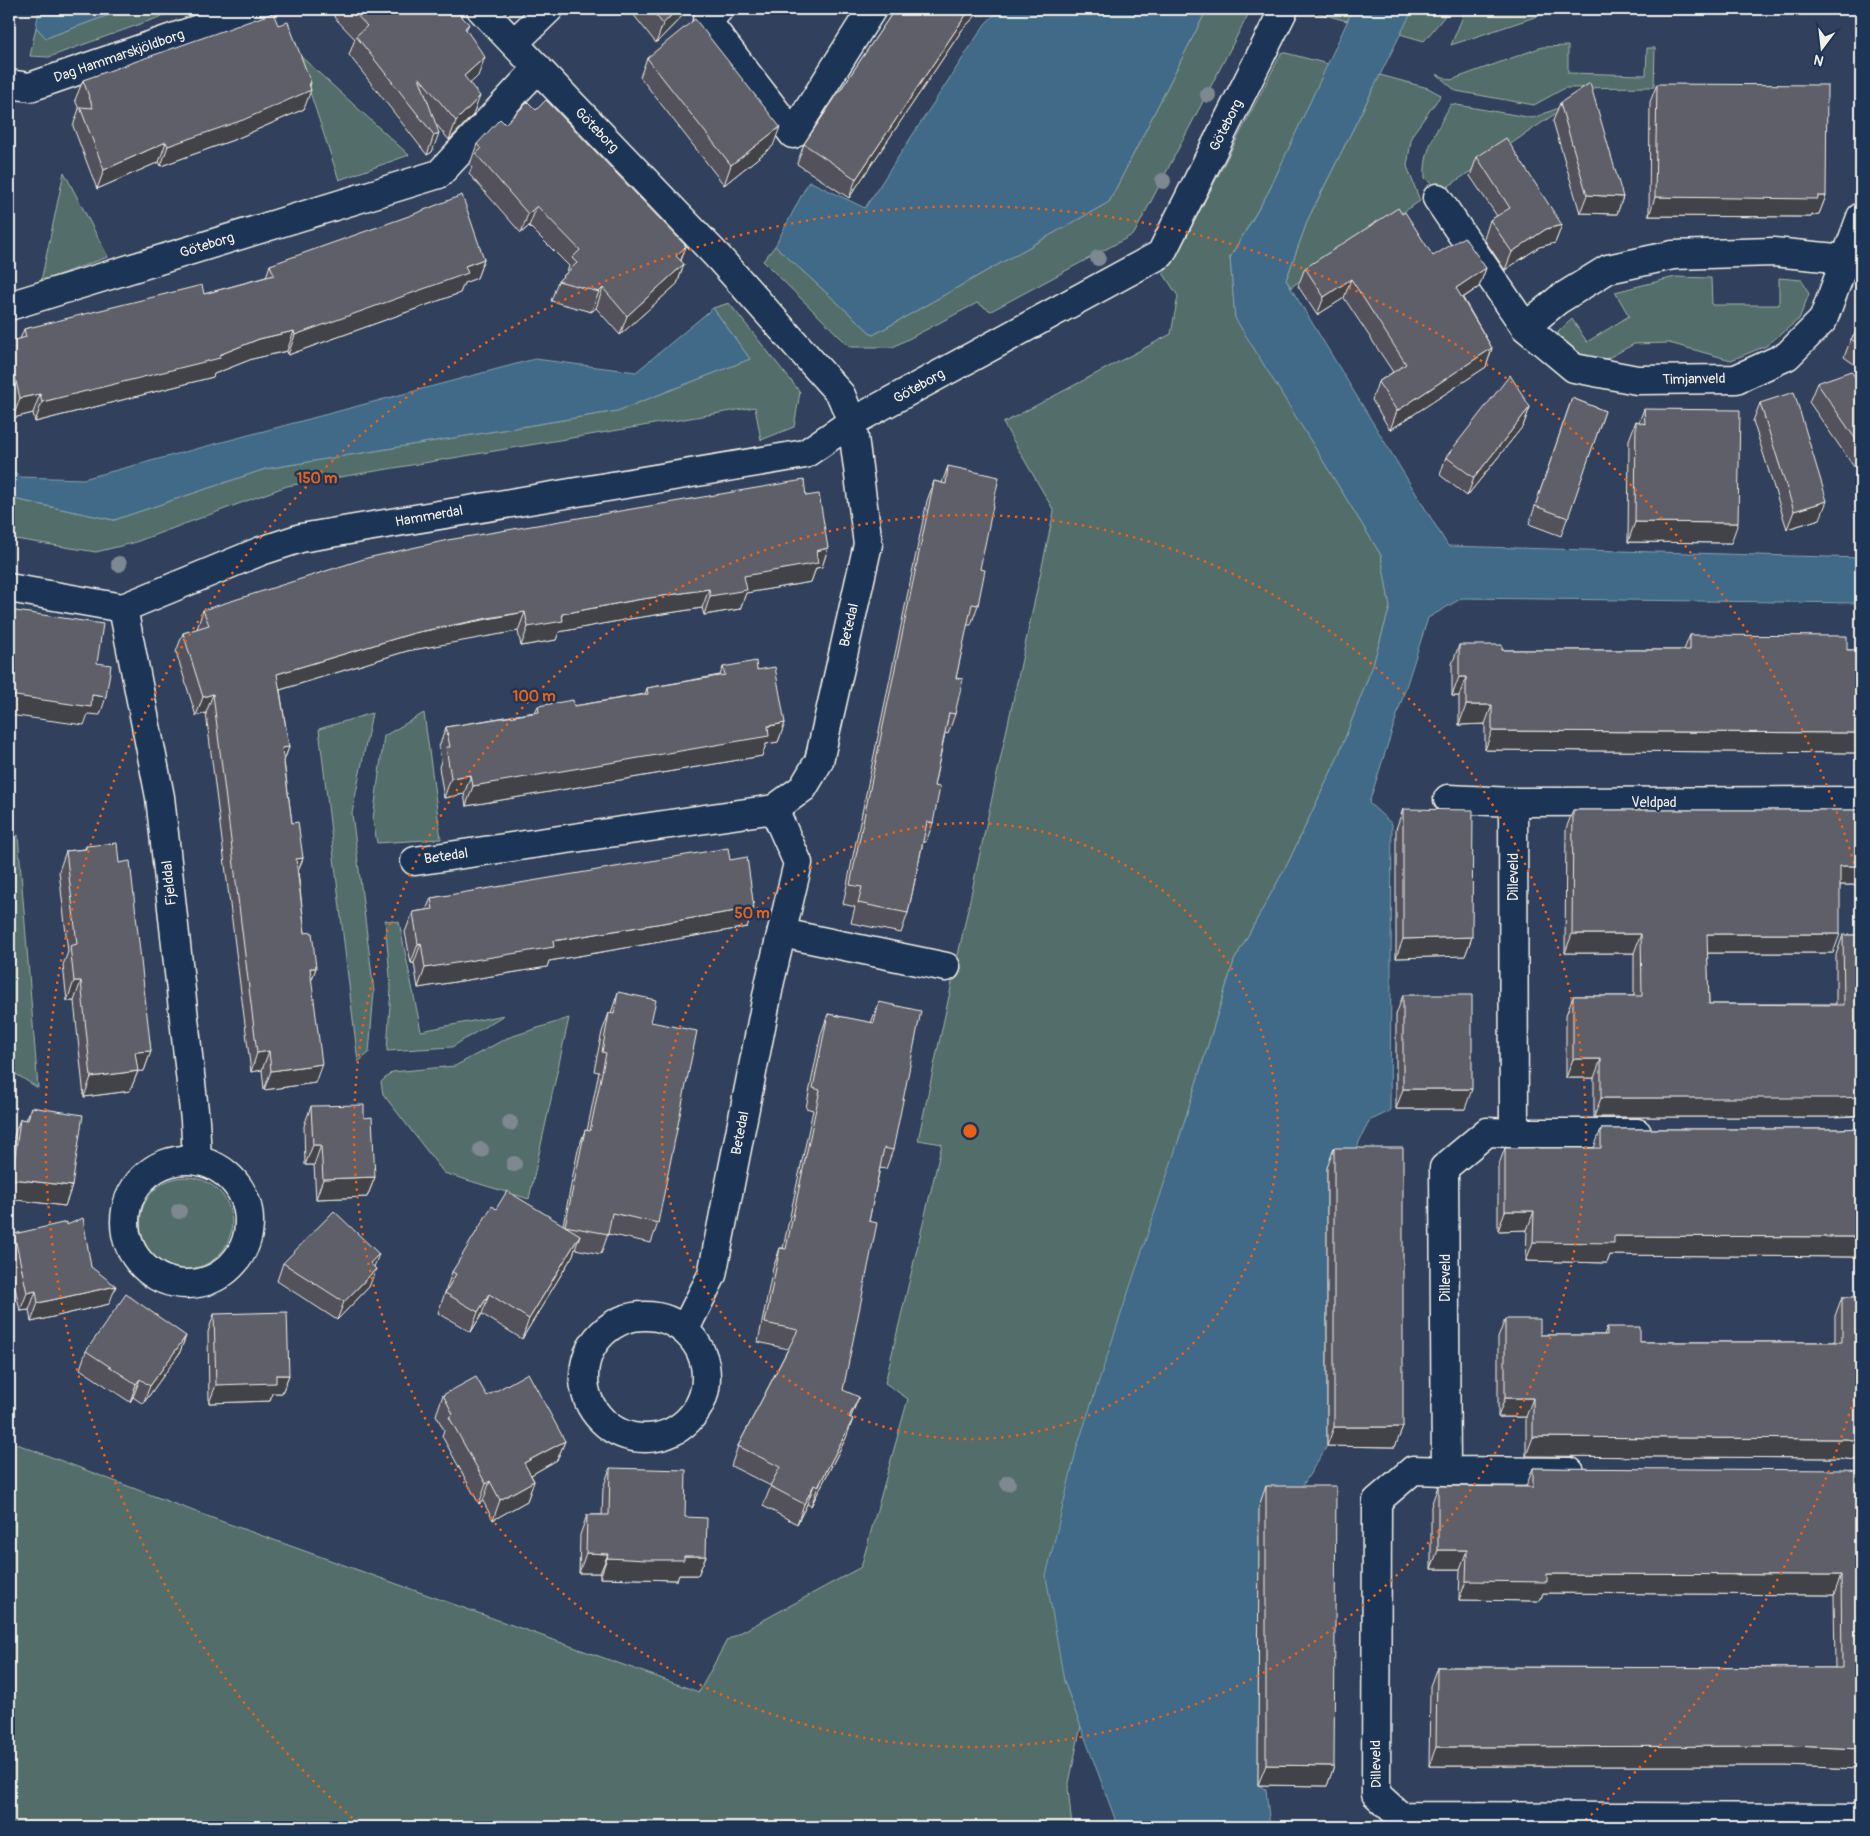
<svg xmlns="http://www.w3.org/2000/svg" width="1870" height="1836" viewBox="0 0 1870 1836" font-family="Pangolin,sans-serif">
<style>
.green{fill:#536e6b;stroke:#a4b0aa}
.water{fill:#406b87;stroke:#88a1ae}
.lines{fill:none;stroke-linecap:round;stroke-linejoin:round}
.minor-casing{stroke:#f4f1e8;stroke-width:31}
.minor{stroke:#1d3557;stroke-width:28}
.tree{fill:#7d8891}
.wall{fill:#52515b;stroke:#f4f1e8}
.shaded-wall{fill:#42424a;stroke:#f4f1e8}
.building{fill:#5f5e6a;stroke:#f4f1e8}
.ring{fill:none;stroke:#e96117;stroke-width:2.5;stroke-dasharray:2.5 5}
.labels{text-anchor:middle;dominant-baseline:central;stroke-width:4.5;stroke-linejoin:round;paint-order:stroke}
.street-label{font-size:14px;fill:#f4f1e8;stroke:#1d3557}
.centre{fill:#e96117;stroke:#1d3557;stroke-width:2.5}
.ring-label{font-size:15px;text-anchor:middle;font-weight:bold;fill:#e96117;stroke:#1d3557;stroke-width:4.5;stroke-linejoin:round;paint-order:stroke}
</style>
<rect width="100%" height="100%" fill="#31415d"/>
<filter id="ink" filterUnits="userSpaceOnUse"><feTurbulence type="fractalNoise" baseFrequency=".02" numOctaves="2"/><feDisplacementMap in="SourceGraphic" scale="10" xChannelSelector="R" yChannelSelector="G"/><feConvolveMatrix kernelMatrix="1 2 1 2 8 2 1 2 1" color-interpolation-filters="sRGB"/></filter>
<g filter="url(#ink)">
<path class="green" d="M125,9H182L49,57L30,56L36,27L46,38Z
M1207,9H1251L1134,234L991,311L977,303L893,347H850L763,261L775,246L873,335L1109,202Z
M1304,9H1353L1347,21Z
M1413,9H1446L1444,17L1424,41L1400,34Z
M1466,9H1559L1451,45Z
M1568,46V73L1646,75L1647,48H1655L1654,87L1565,88L1534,105L1456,91L1436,74L1451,80L1542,47Z
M1282,52L1328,64L1269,191L1230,257L1235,317L1381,555L1390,607L1373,665L1337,759L1288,863L1234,961L1179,1139L1064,1681L1081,1726L1068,1788L1072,1827H9V1441L204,1515L699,1692L727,1640L861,1567L908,1399L885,1383L942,1144L918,1140L1054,511L1003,423L1171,334L1178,296L1163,273L1177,255Z
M297,53L409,155L339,180Z
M1380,75L1428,88L1441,95L1412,135L1407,166L1420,201L1291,287L1286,280L1308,219Z
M1571,103L1440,192L1425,178C1423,150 1438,128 1451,104L1533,118Z
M64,172L108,257L41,281Z
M1675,277L1711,278L1712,305H1779V278L1802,280L1809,294L1799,319L1766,346L1731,360L1669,343L1634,344L1601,362C1578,356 1563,358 1558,332L1572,319L1587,342L1629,316L1615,292Z
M729,303L800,392L794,427L761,440L755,407L287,486L133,543L96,552L9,538V498L114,520L265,469L617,411L750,359L713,308Z
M372,713L352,813L374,992L369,1053L358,1062L319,729Z
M424,713L441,839L377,843L373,819L384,736Z
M18,835L38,1088L11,1071L9,1067V841Z
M385,920L399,922L421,1031L504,1015L452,1047L387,1051L391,988Z
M569,1018L529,1199L444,1173L383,1094L381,1082L392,1072L455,1066L507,1038Z
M140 1223a46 46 0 1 1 92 0a46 46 0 1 1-92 0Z"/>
<path class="water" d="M39,9H125L46,38L36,27Z
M1000,9H1207L1109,202L873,335L775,246L809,181L865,208L985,24Z
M1353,9H1413L1308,219L1286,280L1448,546L1861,558V603L1462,598L1428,618L1369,803L1392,824L1390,1111L1369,1121L1359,1142L1352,1167L1327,1168V1446L1290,1506L1259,1645L1258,1785L1266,1789L1270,1827H1118L1064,1681L1046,1576L1077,1447L1179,1139L1234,961L1288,863L1337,759L1373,665L1390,607L1381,555L1235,318L1230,258L1269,191Z
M713,308L750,359L617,411L265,469L114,520L9,498V466L20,477L83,479L535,359L636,372Z"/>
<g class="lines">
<defs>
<path id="minor" d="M481,9L719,258L841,395L852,422L1161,254L1284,9
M719,9L707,21L793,134L872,9
M514,43L549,9
M9,84L30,87L257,9
M1437,198L1525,327L1574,368L1637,380L1736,379L1787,356L1823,320L1861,217
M9,306L439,174L538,68
M1525,327L1558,300L1608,269L1673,255L1773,252L1846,259
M9,588L123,608L261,551L301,538L805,454L852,422L868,544L819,761L803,788L774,809L415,861
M123,608L160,797L195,1120L197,1160
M1448,799L1513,802L1861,801
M1513,802L1514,1133L1487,1132L1444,1168L1446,1471L1413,1470L1377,1501L1376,1794L1400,1816L1861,1818
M782,933L946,967
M1514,1133H1637
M125 1222a62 62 0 1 1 124 0a62 62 0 1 1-124 0Z
M584 1377a61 61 0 1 1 122 0a61 61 0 1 1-122 0Z
M685,1329L712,1275L770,981L798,863L774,809
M1446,1471L1570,1472"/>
</defs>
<use href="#minor" class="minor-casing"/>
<use href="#minor" class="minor"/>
</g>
<g class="tree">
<circle cx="1208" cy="95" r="8"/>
<circle cx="1163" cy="181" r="8"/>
<circle cx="1098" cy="258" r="8"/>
<circle cx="119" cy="564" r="8"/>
<circle cx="510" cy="1123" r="8"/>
<circle cx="481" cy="1150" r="8"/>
<circle cx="514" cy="1164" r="8"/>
<circle cx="179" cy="1211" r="8"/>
<circle cx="1008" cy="1483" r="8"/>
</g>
<path class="wall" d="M337,9H454L469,24L466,30L478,76L470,83L473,115L449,140L436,124L432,152L427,155L349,55L355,39L334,17Z
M629,9H689L656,43Z
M895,9H982L962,30L849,198L797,164L804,144Z
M278,25L310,86L304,109L236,139L161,166L159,162L97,189L73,126L79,109L75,100L83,80Z
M647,58L773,146L724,185L640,77Z
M1657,84L1826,196L1819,214L1812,215L1811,217L1649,216L1650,102Z
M1560,103L1623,197L1617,214L1580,213L1553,121Z
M536,110L686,246L681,261L684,264L677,284L620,335L596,308L591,312L551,301L558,281L567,272L569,266L529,226L521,233L469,174L472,167L470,164L477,144L505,124Z
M1477,157L1562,225L1555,243L1539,247L1505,270L1484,239L1490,220L1497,216L1470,176Z
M1433,256L1486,268L1479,287L1463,298L1492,348L1486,367L1390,430L1372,400L1378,382L1393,372L1344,298L1317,315L1298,286L1305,268Z
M484,259L477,278L464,283L460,293L288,355L287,351L252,359L214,374L213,377L35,422L33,413L13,418L9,401V342L20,339L24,329L204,294L266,277L270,265Z
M1861,326V369L1844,357L1851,339Z
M1817,383L1861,386V477L1809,402Z
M1572,398L1605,411L1561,536L1529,524Z
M1760,403L1820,519L1787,529L1753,421Z
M1530,407L1523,426L1467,496L1440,475L1446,457Z
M1644,409L1731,543L1628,542L1629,440L1636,421L1639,422Z
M948,466L980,569L978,605L971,625H967L956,678L955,714L948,734L945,733L934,786L933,823L926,842H923L908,913L901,933L851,923L855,907L843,904L927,501L934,481L942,483Z
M806,496L828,548L822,567L816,568L811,582L746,593L740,609L704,615L702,608L629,619L559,632L556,640L521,646L518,631L481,637L407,651L280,690L289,747L284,761L292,823L303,858L298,871L305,933L316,968L311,981L315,1083L264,1090L262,1070L251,1072L206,713L196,716L176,652L183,633L197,629L203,610Z
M1690,635L1847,650H1861V753L1485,750V724L1459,725V696H1452V664L1459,645L1502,650H1684Z
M723,667L757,670L785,723L778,742L766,744L762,756L466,806L464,794L444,798L439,767L441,761L439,747L446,727L535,712L538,706H574L645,694L647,688L720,675Z
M1403,809L1472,937L1465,956L1396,958V829Z
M1573,810H1861V885H1840L1833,953H1707L1709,1004H1836V955L1843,935H1861V1116L1833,1117H1594V1078H1566V1015L1573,996H1634V953H1565L1566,829Z
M86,846L119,863L151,1051L144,1071H138L130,1091L84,1097L74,1001H67L63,965L68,952L59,871L66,851L85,849Z
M730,860L747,927L549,961L547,967L418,988L414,963H411L405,932L413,912L426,910L431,898Z
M618,992L651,1022L658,1223L651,1243L608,1234L601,1254L575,1249L573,1255L522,1339L482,1314L471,1332L438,1313L452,1272L496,1209L563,1225L578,1150L585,1130L587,1131L599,1072L594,1071L602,1032L609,1013H611Z
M1403,995L1465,1109H1396V1015Z
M879,1002L893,1150L886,1169L880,1168L869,1221L843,1390L851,1418L846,1438L811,1506L807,1504L797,1524L763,1506L771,1486L731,1466L738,1446L788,1349L758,1342L773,1268L780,1248H783L813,1110L806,1108L821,1034L828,1014L871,1023Z
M311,1106L375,1177L367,1197L316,1199L314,1165H305L304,1126Z
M31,1107L72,1186L65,1206L9,1199V1169L13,1139L20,1119L26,1120Z
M1861,1128V1242L1856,1257L1610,1255L1607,1263L1526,1261L1527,1230L1498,1231V1167L1505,1148H1594L1601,1129H1841Z
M1334,1148L1403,1427L1395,1447L1327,1446V1168Z
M67,1225L91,1267L109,1304L31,1322L29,1310L20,1311L9,1259V1247L14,1234Z
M283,1263L374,1267L369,1287L337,1320L277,1281Z
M1842,1297H1861V1443L1855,1460L1839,1458L1526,1456V1417H1498V1338L1505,1319L1540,1335H1604L1607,1327L1640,1342H1835V1316Z
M214,1314L289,1375L282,1393H272L270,1401L209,1403L208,1332Z
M186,1336L179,1354L143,1404L133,1397L130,1402L80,1369L86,1351Z
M443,1395L565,1441L557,1460L531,1475L534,1481L527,1501L493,1520L483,1501L479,1504L442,1436L444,1430L436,1415Z
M610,1468L685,1517L706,1556L698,1575H679L677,1580L639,1579L600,1578V1573H579L580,1535L587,1515H602L603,1488Z
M1533,1468L1861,1473V1769L1785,1766H1429L1430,1686L1437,1667L1835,1668L1834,1595L1543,1593L1540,1601L1459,1600L1460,1569H1431V1506L1438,1486L1526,1487Z
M1266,1486L1334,1766L1327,1786L1258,1785L1259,1506Z"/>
<path class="shaded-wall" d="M677,9H689L656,43L663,24Z
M970,9H982L962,30L849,198L856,179Z
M485,57L478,76L457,96L464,76Z
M311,83L308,91L311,90L304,109L236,139L161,166L168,146Z
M480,96L473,115L449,140L456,121Z
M780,127L773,146L724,185L731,165Z
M439,133L432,152L427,155L434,135Z
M166,142L159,162L97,189L104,170Z
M1587,195L1623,197L1617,214L1580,213Z
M1826,196L1819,214L1812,215L1811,217L1649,216L1655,197Z
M537,206L529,226L521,233L528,214Z
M1562,225L1555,243L1539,247L1505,270L1512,252L1546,229Z
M686,246L679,265L676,256Z
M484,259L477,278L464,283L460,293L288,355L295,335L465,266Z
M684,264L677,284L620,335L627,316Z
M1486,268L1479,287L1450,306L1456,288Z
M1351,279L1344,298L1317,315L1324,297Z
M603,288L596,308L591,312L599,292Z
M294,331L287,351L252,359L214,374L213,377L35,422L42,402L219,355L259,339Z
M1492,348L1486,367L1390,430L1397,411Z
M40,394L33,413L13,418L20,398Z
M1530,407L1523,426L1467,496L1474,478Z
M1827,501L1820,519L1787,529L1794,511Z
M1635,522L1738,523L1731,543L1628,542Z
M828,548L822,567L816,568L811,582L746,593L740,609L704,615L710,596L744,576L816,551Z
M709,589L702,608L629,619L559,632L556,640L521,646L528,627L562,614L636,600Z
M525,612L518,631L407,651L270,693L277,674L414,633Z
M1459,677H1466L1459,696H1452Z
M213,694L206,713L196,716L203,697Z
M9,695H92L106,697L100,715L88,714L84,725L9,715Z
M1466,705H1492L1485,724L1459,725Z
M785,723L778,742L766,744L762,756L466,806L473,786Z
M1492,731L1861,733V753L1485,750Z
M289,747L282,766V748Z
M471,775L464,794L444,798L451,778Z
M303,858L296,877V859Z
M1840,866H1861V885H1833Z
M754,908L747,927L549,961L547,967L418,988L425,968L553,941Z
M1572,934H1641L1634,953H1565Z
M1707,934H1840L1833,953H1700Z
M1472,937L1465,956L1396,958L1403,939Z
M421,943L414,963H411L418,944Z
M310,968H316L309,987Z
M74,981H81L74,1001H67Z
M151,1051L144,1071L128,1072L135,1052Z
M269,1051L262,1070L251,1072L257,1053Z
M1573,1059H1601L1594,1078H1566Z
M322,1064L315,1083L264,1090L271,1071Z
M138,1071L130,1091L84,1097L91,1077Z
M1403,1089H1472L1465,1109H1396Z
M1861,1097V1112L1860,1115L1833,1117H1594L1601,1098Z
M313,1145H321L314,1165H305Z
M375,1177L367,1197L316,1199L323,1179Z
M12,1179L72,1186L65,1206L9,1199V1188Z
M1505,1211H1534L1527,1230L1498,1231Z
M580,1235L573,1255L522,1339L529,1319Z
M1614,1236L1861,1237V1242L1856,1257L1610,1255L1607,1263L1526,1261L1533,1242Z
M379,1254L372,1272L370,1263Z
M376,1269L369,1287L337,1320L344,1302Z
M116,1286L109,1304L31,1322L38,1303Z
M36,1291L29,1310L20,1311L27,1293Z
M489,1294L482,1314L471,1332L478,1312Z
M186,1336L179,1354L143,1404L150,1386Z
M276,1375H289L282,1393H272L270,1401L209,1403L216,1385Z
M140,1379L133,1397L130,1402L136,1384Z
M859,1397L851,1417L841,1436L849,1417Z
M1505,1398H1533L1526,1417H1498Z
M853,1419L846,1438L811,1506L818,1487Z
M1334,1427H1403L1395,1447L1327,1446Z
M1533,1437L1846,1439L1861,1441V1443L1855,1460L1839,1458L1526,1456Z
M565,1441L557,1460L517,1483L524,1463Z
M490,1481L483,1501L479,1504L486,1484Z
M534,1481L527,1501L493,1520L500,1500Z
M814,1485L807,1504L797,1524L804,1504Z
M1438,1550H1467L1460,1569H1431Z
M586,1553L608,1554L600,1573H579Z
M684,1556H706L698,1575H679L677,1580L600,1578L607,1558Z
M1547,1574L1841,1575L1834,1595L1543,1593L1540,1601L1459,1600L1466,1581Z
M1792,1746L1861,1749V1769L1785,1766H1429L1436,1747Z
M1266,1765L1334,1766L1327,1786L1258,1785Z"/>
<path class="building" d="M351,9H454L469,24L465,28L485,57L464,76L480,96L456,121L419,77L439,133L434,135L356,36L367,26Z
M651,9H677L663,24Z
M895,9H970L856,179L804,144Z
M273,13L278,25L288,22L311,83L309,84L311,90L243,120L168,146L166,142L104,170L80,107L93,108L83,80Z
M695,19L780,127L731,165L647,58Z
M1590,83L1623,197L1587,195L1560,103Z
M1657,84L1827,85L1826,196H1818V199L1655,197Z
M9,96L17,98L9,156Z
M546,100L686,246L676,256L684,264L627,316L603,288L599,292L558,281L577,263L572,258L580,250L537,206L528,214L476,154L481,149L477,144L500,119L505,124L528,102L536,110Z
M1506,138L1562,225L1546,229L1512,252L1490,220L1510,208L1477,157Z
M462,195L484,259L465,266L468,273L295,335L294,331L259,339L219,355L220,358L42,402L40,394L20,398L9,353V342L26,337L24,329L202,285L204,294L274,275L270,265L409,216Z
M1398,208L1402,214L1405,212L1433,256L1464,237L1486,268L1456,288L1492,348L1397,411L1378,382L1406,364L1351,279L1324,297L1305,268Z
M1861,326V346L1851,339Z
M1851,371L1861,386V447L1817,383Z
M1510,375L1530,407L1474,478L1446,457Z
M1794,392L1827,501L1794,511L1760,403Z
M1572,398L1605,411L1568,518L1535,506Z
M1644,409L1740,410L1738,523L1635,522L1636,421L1645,424Z
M948,466L999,477L980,569L985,570L978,605L972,604L956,678L963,679L959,696L955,714L949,713L934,786L940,787L933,823L927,822L908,913L858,903L862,887L850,885L934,481L946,484Z
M804,480L806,496L819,494L828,548L816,551L818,563L744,576L747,590L710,596L709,589L636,600L562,614L563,621L528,627L525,612L488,618L414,633L277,674L289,747L282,748L292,823L298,822L303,858L296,859L305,933L312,932L316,968H310L322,1064L271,1071L269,1051L257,1053L213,694L203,697L183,633L209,625L203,610L367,558L448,540Z
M9,610L103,624L97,663L111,665L106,697L92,695L91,707L9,695Z
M1690,635L1847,636V650H1861V733L1492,731V705H1466V677H1459V645H1502V650H1690Z
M756,661L757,670L775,667L785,723L768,726L769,736L473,786L471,775L451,778L446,747H450L446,727L539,712L538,706L573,700L574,706L648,694L647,688L725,675L723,667Z
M1403,809L1473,810L1472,937L1403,939Z
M1573,810H1861V866H1840V934H1707L1709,1004L1844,1005L1843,935H1861V1097L1840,1098H1601V1059H1573V996H1642L1641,934H1572Z
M117,843L119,863L130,861L151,1051L135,1052L138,1071L91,1077L81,981H74L70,946L77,944L66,851L86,849V846Z
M728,848L730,860L747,857L754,908L553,941L554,947L425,968L421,943L418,944L413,912L433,909L431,898Z
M618,992L656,1000L651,1022L697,1031L658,1223L612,1213L608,1234L565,1226L585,1130L590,1131L606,1053L602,1052L609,1013L614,1014Z
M1403,995H1472V1089H1403Z
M879,1002L921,1011L893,1150L884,1148L869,1221L877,1223L843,1390L859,1397L849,1417L853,1419L818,1487L814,1485L804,1504L770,1486L780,1467L738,1446L798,1330L765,1323L780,1248L786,1249L820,1090L813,1088L828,1014L874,1023Z
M364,1105V1118L372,1117L375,1177L323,1179L321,1145H313L311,1106Z
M31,1107L83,1115L72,1186L12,1179L20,1119L28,1120Z
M1861,1128V1237L1614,1236V1243L1533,1242L1534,1211H1505V1148H1601V1129H1841Z
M1334,1148H1403V1427H1334Z
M507,1191L580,1235L529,1319L489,1294L478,1312L445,1293L456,1274L452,1272L492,1206L496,1209Z
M334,1211L379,1254L370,1263L376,1269L344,1302L283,1263Z
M83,1218L91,1267L116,1286L38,1303L36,1291L27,1293L14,1234L67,1222V1225Z
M126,1294L186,1336L150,1386L140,1379L136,1384L86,1351Z
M1842,1297H1861V1441L1846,1439L1533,1437V1398H1505V1319H1540V1335H1607V1327H1640V1342H1842Z
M287,1312L289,1375H276V1383L216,1385L214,1314Z
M528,1373L565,1441L524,1463L534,1481L500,1500L490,1481L486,1484L449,1417L453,1414L443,1395L476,1377L487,1396Z
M610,1468L686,1470L685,1517L707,1518L706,1556H684V1560H646L607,1558L608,1554L586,1553L587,1515H609Z
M1533,1468L1845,1470L1861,1473V1749L1792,1746L1436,1747L1437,1667L1842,1668L1841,1575L1547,1574V1582L1466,1581L1467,1550H1438V1486L1533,1487Z
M1266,1486H1336L1334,1766L1266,1765Z"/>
</g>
<g class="ring">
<circle cx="970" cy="1131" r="308"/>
<circle cx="970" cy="1131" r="616"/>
<path d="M1860 1378A924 924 0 0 1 1582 1823M358 1823A924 924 0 1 1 1860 884"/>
</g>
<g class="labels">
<g class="street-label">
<text transform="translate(119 56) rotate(-19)">Dag Hammarskjöldborg</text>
<text transform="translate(1226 125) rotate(-63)">Göteborg</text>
<text transform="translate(597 130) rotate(46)">Göteborg</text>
<text transform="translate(207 245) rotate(-17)">Göteborg</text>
<text transform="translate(1694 379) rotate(-1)">Timjanveld</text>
<text transform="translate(919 386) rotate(-29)">Göteborg</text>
<text transform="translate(429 516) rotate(-10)">Hammerdal</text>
<text transform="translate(849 625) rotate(-77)">Betedal</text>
<text x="1654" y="802">Veldpad</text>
<text transform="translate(446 856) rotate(-8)">Betedal</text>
<text transform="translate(1513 877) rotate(-90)">Dilleveld</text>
<text transform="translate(169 883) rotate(-96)">Fjelddal</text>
<text transform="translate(740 1133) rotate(-79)">Betedal</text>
<text transform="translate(1445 1278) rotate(-90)">Dilleveld</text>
<text transform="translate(1376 1764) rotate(-91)">Dilleveld</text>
</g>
</g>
<circle cx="970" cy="1131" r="8" class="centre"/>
<g class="ring-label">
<text x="317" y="483">150 m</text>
<text x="534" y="701">100 m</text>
<text x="752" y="918">50 m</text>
</g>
<rect width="1870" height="1836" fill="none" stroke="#1d3557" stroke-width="30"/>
<rect x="15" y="15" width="1840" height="1806" fill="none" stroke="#f4f1e8" stroke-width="2" filter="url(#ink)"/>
<g transform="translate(1822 48) rotate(195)" stroke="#1d3557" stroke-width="4" paint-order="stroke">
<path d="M0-4L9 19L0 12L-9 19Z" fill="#f4f1e8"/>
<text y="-8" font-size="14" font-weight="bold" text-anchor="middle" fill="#f4f1e8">N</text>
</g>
</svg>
